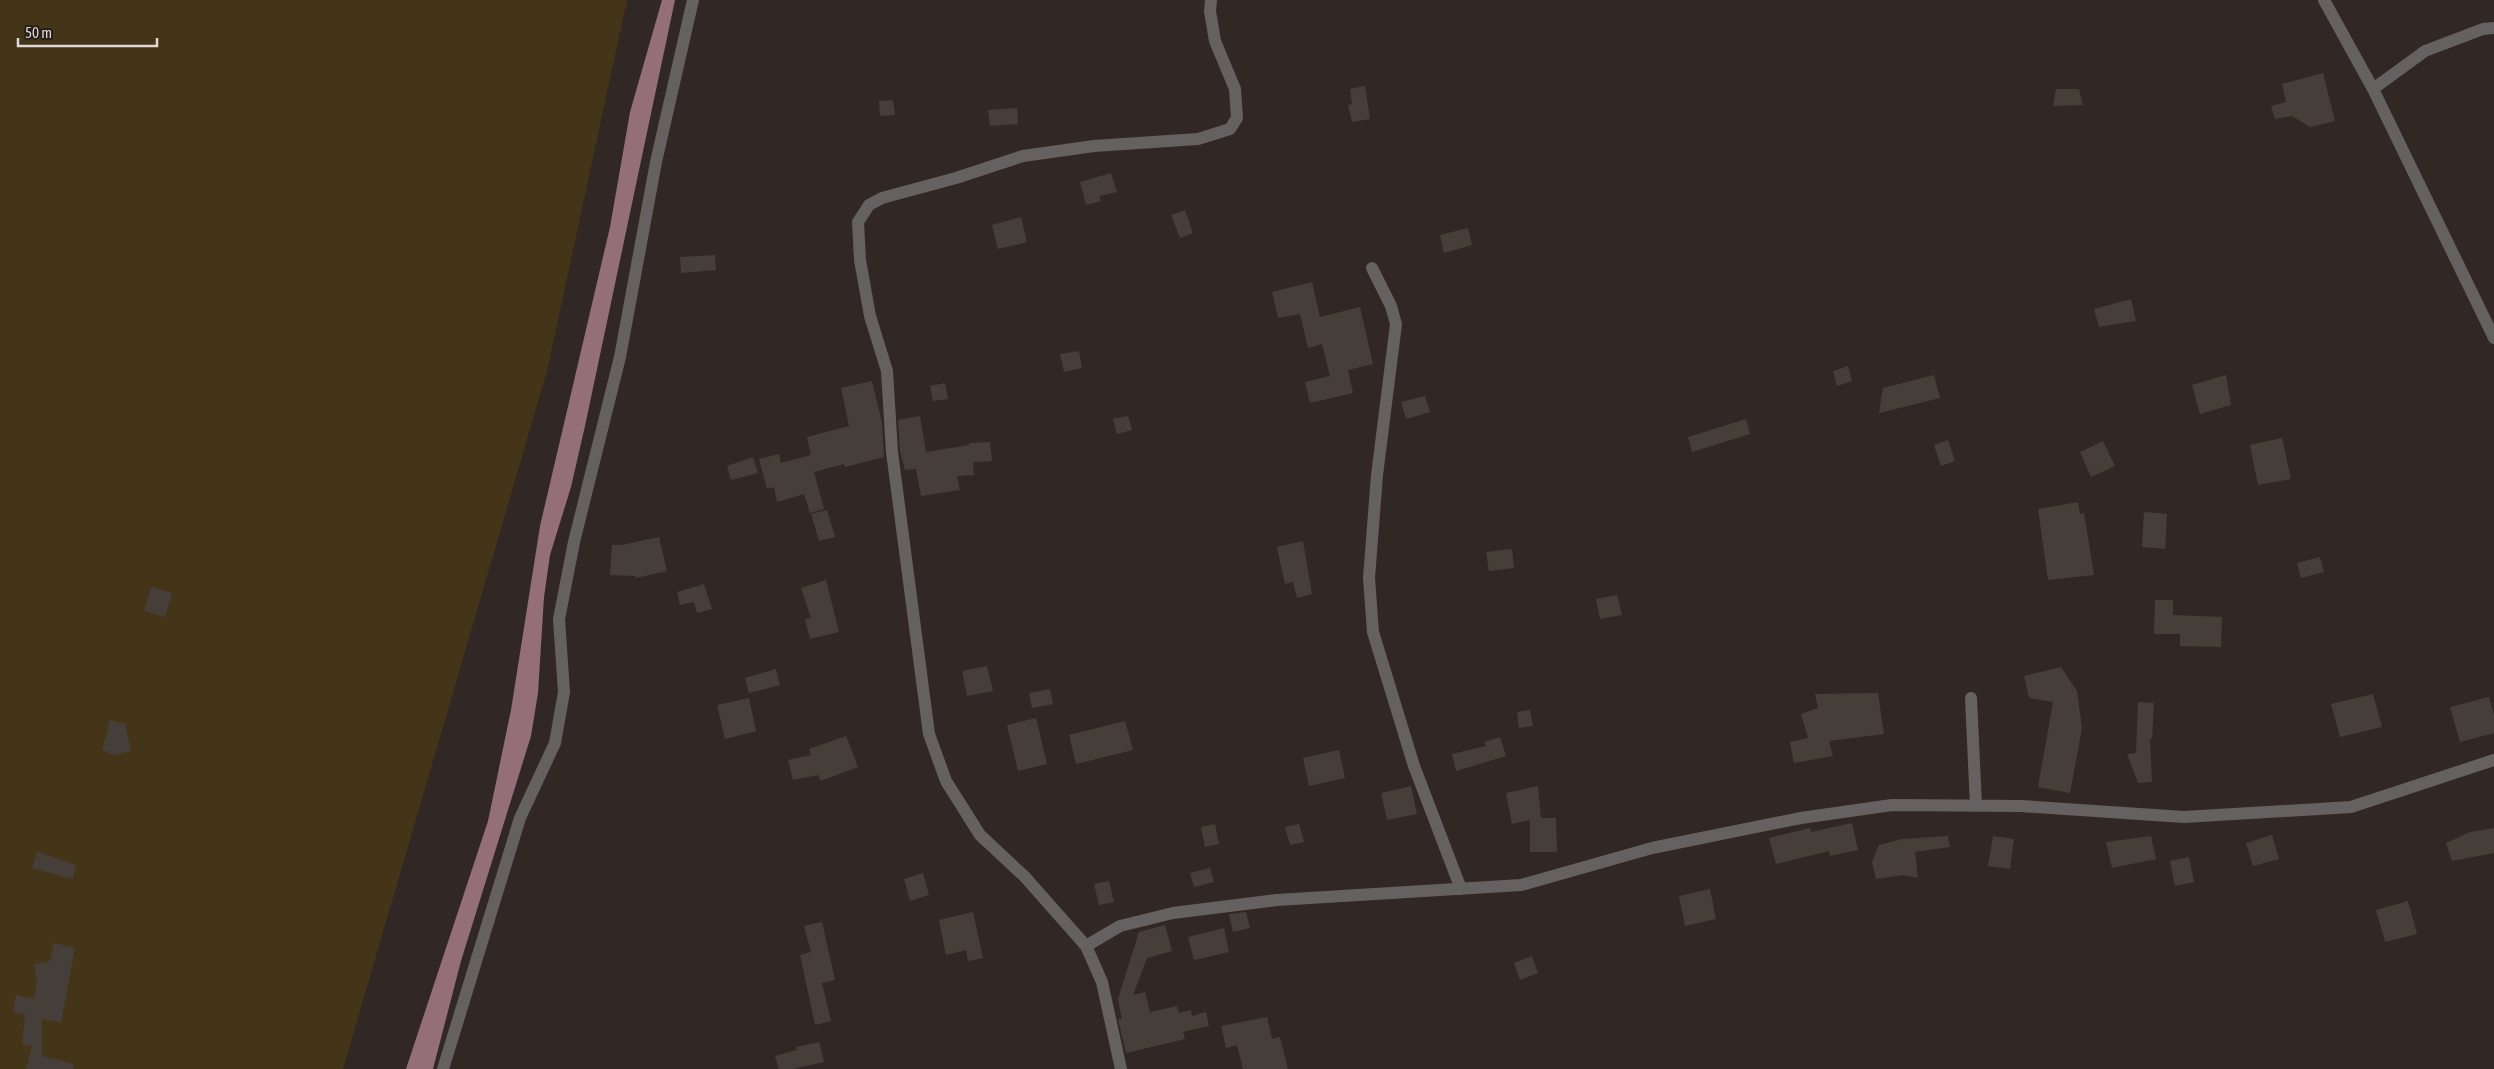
<svg xmlns="http://www.w3.org/2000/svg" width="2494" height="1069" viewBox="0 0 2494 1069" font-family="'Asap Condensed',sans-serif">
<style>
.green{fill:#443418}
.water{fill:#946e79}
.building{fill:#463f39}
.lines{fill:none;stroke-linecap:round;stroke-linejoin:round}
.minor{stroke:#666161;stroke-width:12}
</style>
<rect width="100%" height="100%" fill="#312825"/>
<path class="green" d="M0,0H627L547,371L343,1069H0Z"/>
<path class="water" d="M662,0H675L585,426L571,487L550,555L544,597L538,693L531,736L461,961L433,1069H406L488,821L511,710L540,526L610,227L630,112Z"/>
<path class="building" d="M2323,73L2335,121L2310,127L2292,116L2275,119L2271,106L2286,102L2282,84Z
M1365,86L1370,119L1352,122L1348,105L1352,104L1350,89Z
M2056,89H2079L2083,105L2053,106Z
M893,100L895,115L880,116L879,101Z
M1017,108L1018,124L990,126L988,110Z
M1111,173L1117,192L1099,196L1101,201L1086,205L1080,182Z
M1185,210L1193,233L1180,238L1171,215Z
M1021,217L1027,242L998,249L992,225Z
M1468,228L1472,245L1444,253L1440,235Z
M715,255L716,270L681,273L680,257Z
M1312,282L1320,317L1360,307L1373,364L1348,370L1353,393L1310,403L1305,382L1330,376L1322,344L1308,348L1300,314L1278,318L1272,292Z
M2131,299L2136,321L2099,327L2094,309Z
M1079,351L1082,368L1064,372L1060,354Z
M1848,366L1852,381L1837,386L1833,371Z
M1934,375L1940,398L1879,413L1883,388Z
M2226,375L2231,405L2200,414L2192,385Z
M872,381L882,423L884,457L845,467L844,464L814,472L824,509L810,513L804,494L777,502L774,487L767,489L759,459L779,454L781,463L811,455L807,437L849,426L841,388Z
M945,383L948,399L933,401L930,386Z
M1425,396L1430,412L1406,419L1401,402Z
M920,416L926,452L969,445V443L990,442L992,461L973,462L974,475L957,476L960,490L921,496L916,469L905,470L900,451L898,420Z
M1128,416L1132,430L1117,434L1113,419Z
M1746,419L1750,434L1692,452L1688,437Z
M2282,438L2291,479L2258,485L2250,445Z
M1948,440L1955,461L1941,466L1934,445Z
M2103,441L2115,466L2091,477L2080,452Z
M753,457L758,473L731,480L727,466Z
M2078,502L2080,514L2084,513L2094,575L2048,580L2038,509Z
M827,510L835,537L819,541L811,514Z
M2144,512L2167,514L2165,549L2142,547Z
M659,537L667,571L636,578L635,576L610,575L612,545H622Z
M1303,541L1312,594L1297,598L1293,582L1285,584L1277,547Z
M1512,549L1514,568L1489,571L1486,552Z
M2320,557L2324,572L2301,578L2297,563Z
M826,580L839,632L810,639L805,619L811,618L801,588Z
M704,584L712,609L697,613L694,602L680,605L677,592Z
M151,587L172,593L165,617L144,611Z
M1617,595L1622,615L1600,619L1596,599Z
M2155,600H2173V615L2222,617L2221,647L2180,646V634H2154Z
M987,666L993,691L967,696L962,671Z
M2061,667L2077,691L2082,728L2070,793L2038,787L2053,702L2029,698L2024,676Z
M776,669L780,685L749,693L745,678Z
M1050,689L1053,704L1032,708L1029,693Z
M1878,693L1884,734L1829,741L1833,756L1794,763L1790,742L1808,738L1801,714L1818,708L1815,694Z
M2373,694L2382,727L2340,737L2331,704Z
M2489,697L2494,715V733L2460,742L2450,707Z
M749,698L756,731L725,739L717,705Z
M2138,702L2154,703L2152,739H2150L2152,782L2138,783L2127,754L2136,753Z
M1530,710L1533,726L1519,728L1517,712Z
M1036,718L1047,764L1018,771L1007,725Z
M110,720L125,724L131,751L113,755L102,750Z
M1125,721L1133,750L1076,764L1069,735Z
M846,736L858,767L821,781L818,775L793,780L788,760L811,755L809,749Z
M1500,737L1506,756L1456,771L1452,754L1486,746L1484,742Z
M1339,750L1345,778L1309,786L1303,758Z
M1411,786L1417,814L1387,820L1381,793Z
M1538,786L1541,818H1556L1557,852H1530V820L1512,824L1506,793Z
M1852,823L1858,850L1830,856L1829,851L1776,864L1769,838L1810,828L1811,832Z
M1215,824L1219,844L1205,847L1201,827Z
M1299,824L1304,842L1290,845L1285,827Z
M2494,828V853L2452,861L2446,843L2470,832Z
M2272,835L2279,859L2253,866L2246,843Z
M1948,836L1950,847L1915,852L1918,878L1903,875L1876,879L1872,862L1879,845L1902,839Z
M1993,836L2014,839L2010,869L1988,866Z
M2151,836L2156,859L2112,868L2106,842Z
M37,852L76,865L73,879L32,868Z
M2189,857L2194,882L2175,886L2170,861Z
M1210,868L1214,882L1194,887L1190,873Z
M923,873L929,895L910,901L904,879Z
M1109,881L1114,902L1099,905L1094,884Z
M1710,889L1716,919L1685,926L1679,896Z
M2408,901L2417,934L2385,942L2376,910Z
M973,912L983,958L968,961L966,950L946,955L939,920Z
M1246,912L1250,928L1233,932L1229,914Z
M822,922L835,980L822,983L831,1021L815,1025L800,955L811,952L804,926Z
M1165,925L1172,951L1147,958L1133,995L1145,992L1150,1012L1177,1006L1179,1013L1191,1010L1192,1016L1206,1012L1209,1026L1183,1032L1185,1039L1126,1053L1118,1019H1122L1118,999L1139,932Z
M1224,928L1229,952L1194,960L1188,937Z
M54,943L75,948L61,1023L42,1019V1056L74,1064L73,1069H26L32,1046L22,1045L25,1015L13,1012L16,995L34,999L37,981L34,964L50,961Z
M1532,956L1538,973L1520,980L1514,963Z
M1267,1017L1272,1039L1280,1037L1288,1069H1243L1237,1045L1226,1048L1221,1026Z
M819,1042L824,1062L793,1069H779L775,1056L797,1050L796,1047Z"/>
<g class="lines">
<path class="minor" d="M2324,0L2373,89L2494,338
M2373,89L2425,51L2483,29L2494,28
M1372,268L1391,306L1396,324L1377,475L1369,578L1373,632L1414,766L1461,889
M1971,698L1976,806
M1086,946L1120,926L1173,913L1277,900L1521,885L1652,848L1801,818L1892,805L2021,806L2184,817L2351,807L2494,760
M443,1069L520,818L555,743L564,692L559,619L574,542L620,357L656,162L693,0
M1121,1069L1102,982L1086,946L1025,877L980,835L946,781L929,734L892,452L887,371L870,316L860,260L858,222L869,205L882,198L956,178L1023,156L1094,146L1198,139L1230,129L1237,118L1235,89L1215,41L1210,11L1211,0"/>
</g>
<path d="M18 38v8h139v-8" fill="none" stroke="#ddd7d5" stroke-width="2.5"/>
<text x="25" y="38" font-size="15" fill="#ddd7d5" stroke="#271e1b" stroke-width="4" paint-order="stroke">50 m</text>
</svg>
